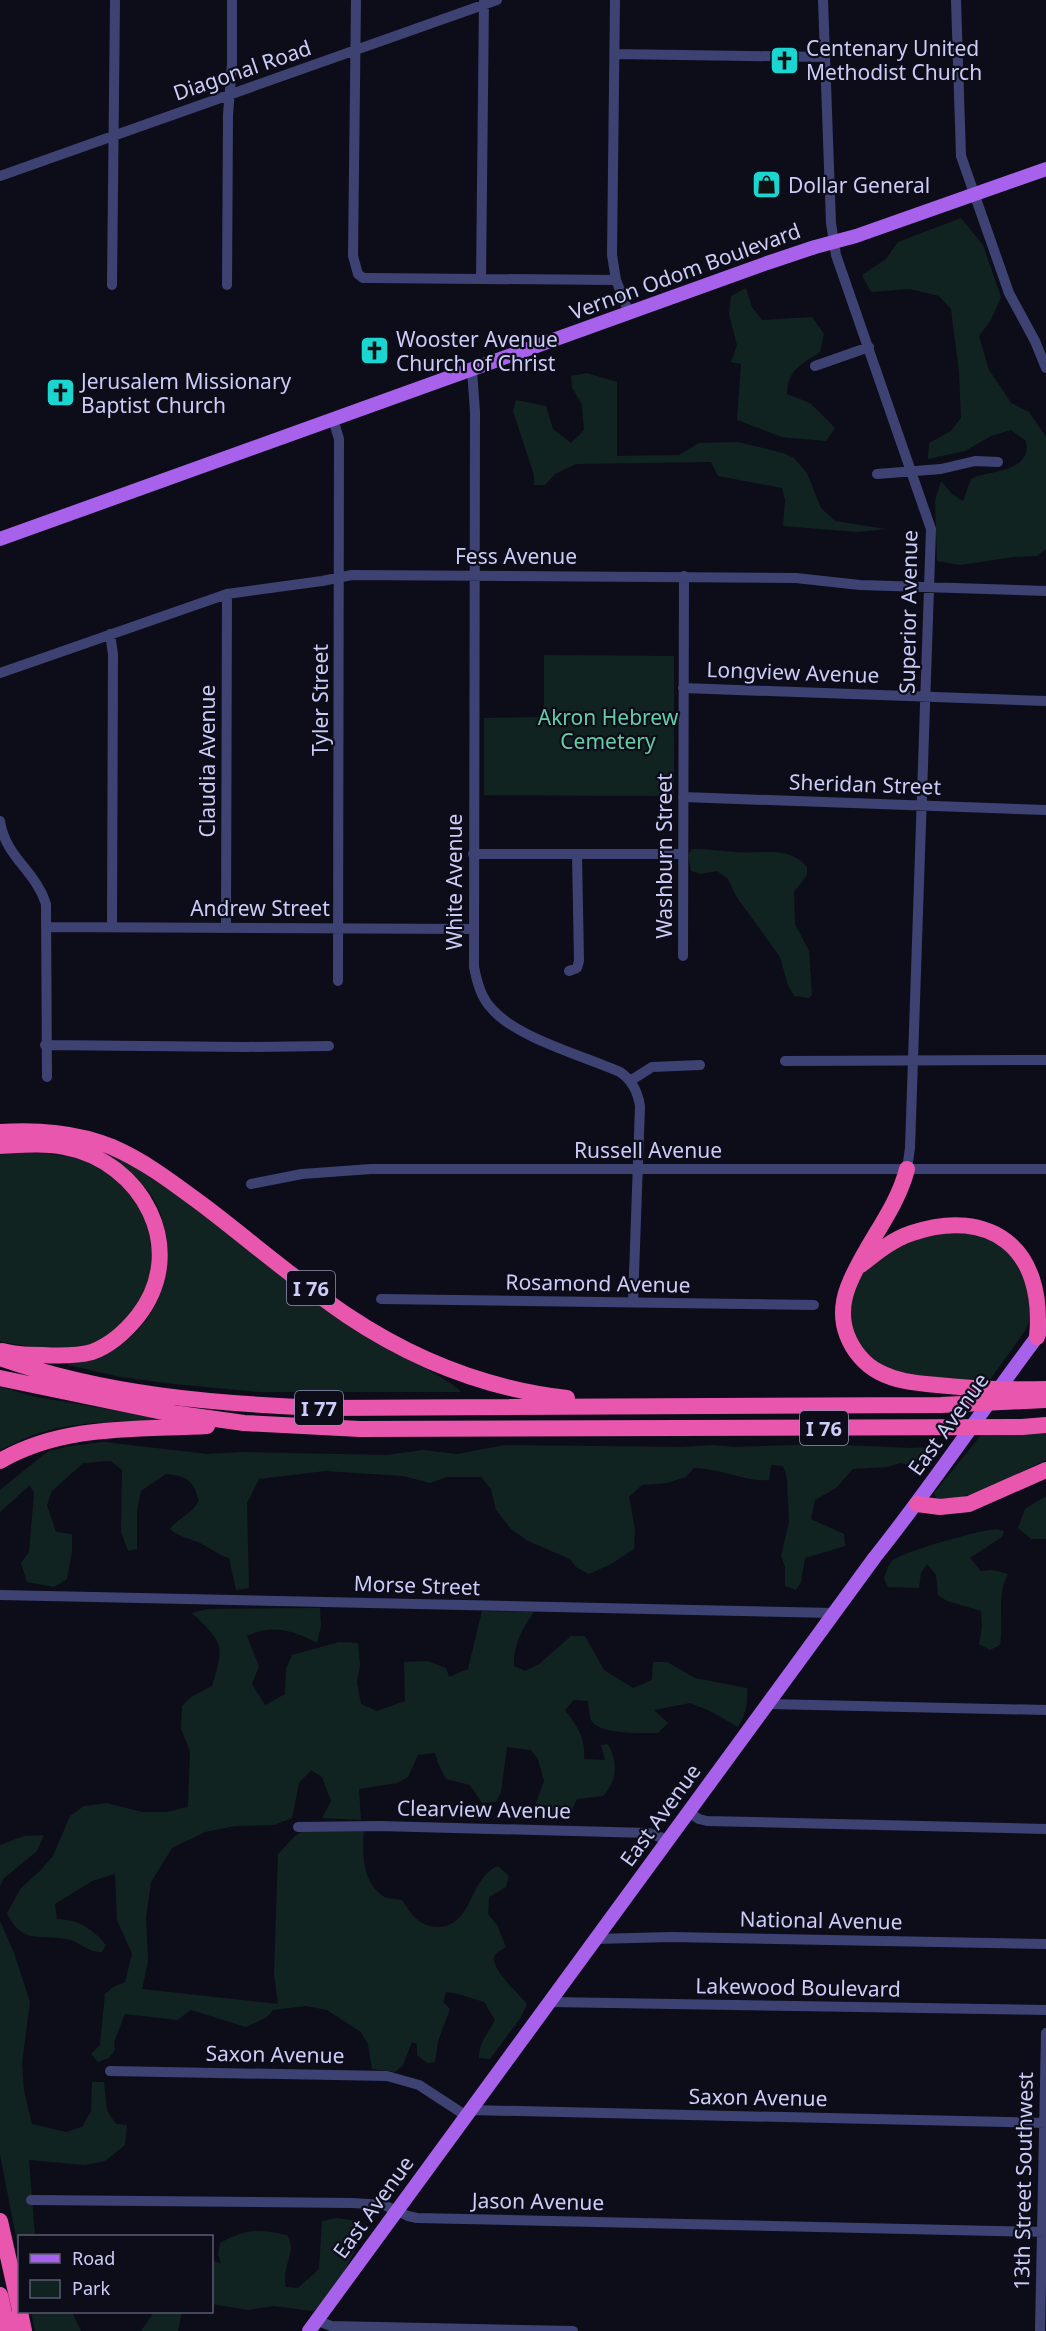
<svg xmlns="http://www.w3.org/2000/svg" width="1046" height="2331" viewBox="0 0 1046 2331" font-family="'Noto Sans',sans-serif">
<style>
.green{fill:#112320}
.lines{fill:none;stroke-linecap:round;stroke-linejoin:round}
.minor{stroke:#3d4273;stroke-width:10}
.major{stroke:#a761eb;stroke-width:14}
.highway{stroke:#e956ae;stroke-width:16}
.labels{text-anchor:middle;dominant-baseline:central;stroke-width:4.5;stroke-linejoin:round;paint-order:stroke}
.shield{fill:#0d0d1a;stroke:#9393b5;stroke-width:1.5}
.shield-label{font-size:20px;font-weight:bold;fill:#ccccf8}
.poi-label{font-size:21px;fill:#ccccf8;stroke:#0d0d1a;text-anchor:start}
.street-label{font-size:21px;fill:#ccccf8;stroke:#0d0d1a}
.park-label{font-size:21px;fill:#63cea6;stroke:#0d0d1a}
</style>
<rect width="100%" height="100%" fill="#0d0d1a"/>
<path class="green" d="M961,218L983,245L1001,297L991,320L979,336L989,370L1002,389L1011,403L1029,412L1046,437V549L1037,556L1013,557L960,565L937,561L935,501L941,481L952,494L963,501L971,479C990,469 1032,474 1026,441L1011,430L991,436L965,451L928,459L929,443L951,431L961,418L959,372L951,309L939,296L910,289L871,292L862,275L886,259L898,242Z
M746,288L752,307L762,320L812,317L824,334L820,352C802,364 787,370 787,394L810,403L835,428L826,441L782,437L737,420L741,364L731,362L737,345L729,314L731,296Z
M587,373L617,382V456L679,455L699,443L738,442L783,453L794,458L807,473L821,508L835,521L886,529L858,532L783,526L785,500L782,488L718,476L711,462L576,464L555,474L545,485H534V475L513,411L516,400L546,406L553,429L571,443L584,430L582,405L572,387L571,376Z
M544,655L674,656V796L484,795V718L544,717Z
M692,849C707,849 721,851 735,852C762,855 787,844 807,867V875L794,892L795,924L809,951L812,995L809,998L794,996L788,985L780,957L736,896L728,879L717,871L701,874L691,871L688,855Z
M19,1152C44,1154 71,1154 95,1164C139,1184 163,1243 146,1288C140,1305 118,1331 103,1340C79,1353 26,1348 0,1341V1155Z
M106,1152L131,1163L179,1196L355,1330C371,1340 458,1383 461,1392H260L174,1384L120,1377L68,1365L69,1363C82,1360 98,1358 109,1352C163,1323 181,1260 157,1205C147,1183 123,1167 106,1152Z
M949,1230L1005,1241L1037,1304L1025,1331L986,1385L905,1376L872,1361L855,1342L848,1301L863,1272L903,1241Z
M0,1387L36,1397L155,1417V1420C114,1422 73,1421 34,1435C23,1439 11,1445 0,1450Z
M1046,1432V1460C1011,1476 978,1498 938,1501L934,1493L982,1434Z
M104,1442L208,1454L239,1452L386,1455L423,1450L457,1454L505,1445L680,1447L713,1445L735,1447L818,1444L911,1448L930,1447V1459L926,1467L900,1463L887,1467L853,1469L836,1488L815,1500L811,1519L844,1534L845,1546L805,1558L801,1582L796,1590L785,1586V1567L781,1556L789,1522L787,1478L783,1466L771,1465L769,1480C745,1482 719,1468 694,1468L686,1477L667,1483L642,1485L629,1497L635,1529L634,1549L611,1564L589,1574L576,1567L570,1559L528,1541L511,1529L496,1510L491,1489L481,1477H447L430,1483L403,1476L325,1471L259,1479L247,1503L249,1588L236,1590L229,1558C218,1555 212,1549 202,1544C191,1538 180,1538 170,1529C179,1517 192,1514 199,1501C193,1480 188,1476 166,1474L141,1491L137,1510V1549L128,1551L121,1532L122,1470L111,1461L83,1463L52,1491L47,1505L56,1532L72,1534V1552L67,1579L54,1587L27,1582L21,1563L29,1552L34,1493L30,1485L0,1512V1490L47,1452L69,1446Z
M1046,1496V1539H1031L1018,1528L1025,1509Z
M996,1529L1004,1531L1002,1537L970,1558L981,1571L993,1570L1008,1574C996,1595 1004,1622 1000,1645L990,1650L979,1644L982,1627L981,1611L947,1601L938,1595L936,1575L927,1564L921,1573L919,1588L888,1587L884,1578C886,1573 888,1565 892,1561C902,1552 980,1530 996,1529Z
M320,1608L321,1626L317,1643C293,1630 272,1624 247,1636L259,1666L252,1684L265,1705L285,1694L286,1669L292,1655L339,1642L358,1643L360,1665L357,1683L361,1704L377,1711L405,1701L404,1662L427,1661L446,1668L449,1677L468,1669L482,1611L534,1612C522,1629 513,1645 514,1666L525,1671L539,1664L571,1636H585L604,1670L633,1688L652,1680L653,1662H667L695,1678L747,1688C748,1703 746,1714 738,1727L710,1711L690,1703L654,1710L668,1723L658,1733C643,1733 598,1735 591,1720C589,1714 589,1707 588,1701L574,1700L565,1710C577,1726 586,1738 584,1759L605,1760L601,1745L608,1744C618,1763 618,1779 603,1796L577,1799L570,1814L550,1819L534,1809L544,1781L538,1759L531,1750L507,1747L501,1792L496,1802L482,1803L470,1785L446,1779L438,1763L435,1753L418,1755L408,1777L397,1783L359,1789L361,1820L322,1818L331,1801L322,1777L311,1770L299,1783L292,1818L274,1825L235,1826L205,1832L172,1848L151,1882L146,1917L148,1961L142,1989L278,2004L274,1974L278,1854L295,1836L303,1831L364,1830C362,1852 362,1882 383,1896C388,1899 396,1899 402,1900C411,1914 420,1927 438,1927C473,1927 469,1877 498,1866L509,1876L506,1887L489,1897L488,1914L497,1925L506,1947C503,1949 497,1952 495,1955C487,1966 520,1995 527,2004L521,2017L490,2059L479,2058C479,2042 488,2034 495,2020L484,2002L458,1994L446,1992L443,2002L450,2009L438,2041L435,2062L427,2063L417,2055V2044L412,2042L403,2065L395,2072L372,2069L368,2044L361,2032L327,2010L306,2006L273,2010L267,2017L246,2027L191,2010L177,2020L125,2014L114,2042L115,2050L109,2058L98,2062L91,2054L100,2045L105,1994L113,1987L125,1982L132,1954L117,1920L115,1874L92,1881L55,1904L57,1919C80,1920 91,1928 106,1945L102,1952C88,1953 81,1942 67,1939C41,1934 21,1945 7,1913L21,1888L41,1870L53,1856L70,1816L84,1806L107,1803L142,1812H167L188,1807L190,1751L181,1729L182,1706L191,1697L212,1686C225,1644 223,1643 192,1613L207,1609Z
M44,1835L37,1851L3,1879L0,1887V1845L24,1836Z
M0,1921L14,1953L30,2002L22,2063L24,2091L32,2124L66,2132L82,2127L91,2111L92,2082H104L107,2111L116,2124L127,2125L125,2145L105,2161L85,2165L29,2160L35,2236H20L19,2253L0,2154Z
M336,2218L360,2221L363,2235L338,2283L320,2308L312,2311L274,2306L248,2310L212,2304V2261L221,2263L218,2254L220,2243C246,2228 259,2229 287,2235C298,2253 281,2264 286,2287L298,2288L319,2269L322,2221Z
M31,2312H72L81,2331H35Z
M154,2312H182L178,2331H141Z"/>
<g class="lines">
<path class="minor" d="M356,0L353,256L358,274L363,278H371L616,280
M615,0L612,255L616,280L629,313
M823,0L831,223L836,255L931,529L910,1148L907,1169
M956,0L961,156L1009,293L1035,341L1046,368
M615,54L823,57
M0,176L497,0
M481,279L484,0
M112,285L115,0
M227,285L228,115L232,64V0
M815,366L869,347
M472,370L475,412L474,967C477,982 481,998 492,1009C517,1038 584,1056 620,1072C632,1080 638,1093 640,1106L633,1302
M333,419L339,439L338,981
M877,474L941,469L975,461L998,462
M110,634L113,654L112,927
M0,673L227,594L322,581L352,575L796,578L860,585L1046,591
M683,688L1046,701
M683,797L1046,810
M0,821C5,857 36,871 46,904L47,1077
M473,854H683
M46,927L473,929
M226,928L227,594
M683,956L684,576
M569,971L577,968L579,961L577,854
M45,1045L245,1047L329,1046
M785,1061L1046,1060
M630,1081L652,1067L700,1065
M251,1184L302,1174L371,1169H1046
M381,1299L814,1305
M0,1595L834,1613
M768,1704L1046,1710
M688,1812L699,1819L707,1821L1046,1829
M298,1827L379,1826L649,1833L668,1840
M595,1939L671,1937L1046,1944
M550,2002L1046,2010
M110,2071L387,2076L419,2085L465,2115
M470,2110L1046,2123
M31,2200L352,2203L384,2205L408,2216L417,2218L1046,2232
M316,2320L331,2326L573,2331
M1040,2331L1046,2033"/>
<path class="major" d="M0,539L767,263L815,247L856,236L1046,169
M309,2331L875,1557C935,1482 988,1401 1046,1325"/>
<path class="highway" d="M0,1132C38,1130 76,1132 112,1147C147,1162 177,1186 207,1208C254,1244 299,1283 348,1316C414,1360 488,1389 567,1398
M0,1146C21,1145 43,1143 64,1147C142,1161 190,1249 138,1316C126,1331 111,1345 92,1352C77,1356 58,1356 42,1355C29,1355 15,1355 2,1351
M907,1169C896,1212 864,1245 848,1287C842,1303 841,1319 847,1335C853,1351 865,1365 879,1372C898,1382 917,1383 937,1385C974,1389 1009,1390 1046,1389
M861,1265C876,1253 893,1239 912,1233C989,1207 1046,1247 1037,1337
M0,1358C105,1395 215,1404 325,1408L941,1405L1046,1400
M0,1378L158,1411L244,1423L360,1429L1022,1427L1046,1425
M0,1461C64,1424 137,1430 207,1426
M917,1504L940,1507L969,1504L1046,1470
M0,2221L20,2310
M0,2295L8,2331
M20,2312L24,2331"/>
</g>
<defs>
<symbol id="church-square" viewBox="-11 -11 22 22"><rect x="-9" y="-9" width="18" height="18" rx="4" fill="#1bd5d1" stroke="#0d0d1a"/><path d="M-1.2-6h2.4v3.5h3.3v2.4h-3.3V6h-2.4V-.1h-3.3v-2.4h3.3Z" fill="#111"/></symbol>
<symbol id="shop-square" viewBox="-11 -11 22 22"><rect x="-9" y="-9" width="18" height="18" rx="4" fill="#1bd5d1" stroke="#0d0d1a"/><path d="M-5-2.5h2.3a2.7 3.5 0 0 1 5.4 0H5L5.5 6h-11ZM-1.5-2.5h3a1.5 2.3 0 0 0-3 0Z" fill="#111"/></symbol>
</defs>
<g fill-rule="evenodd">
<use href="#church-square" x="768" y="44" width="33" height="33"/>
<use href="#shop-square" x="750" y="168" width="33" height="33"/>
<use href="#church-square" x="358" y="334" width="33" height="33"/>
<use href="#church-square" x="44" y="376" width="33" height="33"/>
</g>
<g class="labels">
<g class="shield">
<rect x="287" y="1271" width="48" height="34" rx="4.5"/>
<rect x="295" y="1391" width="48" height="34" rx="4.5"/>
<rect x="800" y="1411" width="48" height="34" rx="4.5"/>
</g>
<g class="shield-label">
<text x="311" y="1288">I 76</text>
<text x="319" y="1408">I 77</text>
<text x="824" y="1428">I 76</text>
</g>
<g class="poi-label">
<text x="806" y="48">Centenary United<tspan x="806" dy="24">Methodist Church</tspan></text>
<text x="788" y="185">Dollar General</text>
<text x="396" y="339">Wooster Avenue<tspan x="396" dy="24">Church of Christ</tspan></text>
<text x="81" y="381">Jerusalem Missionary<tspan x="81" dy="24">Baptist Church</tspan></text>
</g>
<g class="street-label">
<text transform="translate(242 70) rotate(-19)">Diagonal Road</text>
<text transform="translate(685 271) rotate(-20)">Vernon Odom Boulevard</text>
<text x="516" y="556">Fess Avenue</text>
<text transform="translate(908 612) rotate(-89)">Superior Avenue</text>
<text transform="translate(793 672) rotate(2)">Longview Avenue</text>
<text transform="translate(320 700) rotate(-90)">Tyler Street</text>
<text transform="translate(207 761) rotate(-90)">Claudia Avenue</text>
<text transform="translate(865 784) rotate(2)">Sheridan Street</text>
<text transform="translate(664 856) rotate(-90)">Washburn Street</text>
<text transform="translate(454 882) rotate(-90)">White Avenue</text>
<text x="260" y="908">Andrew Street</text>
<text x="648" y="1150">Russell Avenue</text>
<text transform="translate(598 1283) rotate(1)">Rosamond Avenue</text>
<text transform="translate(948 1424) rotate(-54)">East Avenue</text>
<text transform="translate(417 1585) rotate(2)">Morse Street</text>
<text transform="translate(484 1809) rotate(1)">Clearview Avenue</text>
<text transform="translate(660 1815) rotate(-54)">East Avenue</text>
<text transform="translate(821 1920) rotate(1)">National Avenue</text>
<text transform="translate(798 1987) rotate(1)">Lakewood Boulevard</text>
<text transform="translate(275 2054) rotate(1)">Saxon Avenue</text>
<text transform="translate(758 2097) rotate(1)">Saxon Avenue</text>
<text transform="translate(1023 2181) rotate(-89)">13th Street Southwest</text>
<text transform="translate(538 2201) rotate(1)">Jason Avenue</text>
<text transform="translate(373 2207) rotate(-54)">East Avenue</text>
</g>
<g class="park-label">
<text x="608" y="717">Akron Hebrew<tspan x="608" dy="24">Cemetery</tspan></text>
</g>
</g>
<rect x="18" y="2235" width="195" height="78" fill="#0d0d1a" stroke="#595973" stroke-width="1.5"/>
<rect x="30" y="2254" width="30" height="9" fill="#a761eb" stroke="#595973" stroke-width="1.5"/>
<text x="72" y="2265" font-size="18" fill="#ccccf8">Road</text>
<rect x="30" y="2280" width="30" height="18" fill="#112320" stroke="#595973" stroke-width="1.5"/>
<text x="72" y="2295" font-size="18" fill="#ccccf8">Park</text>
</svg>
